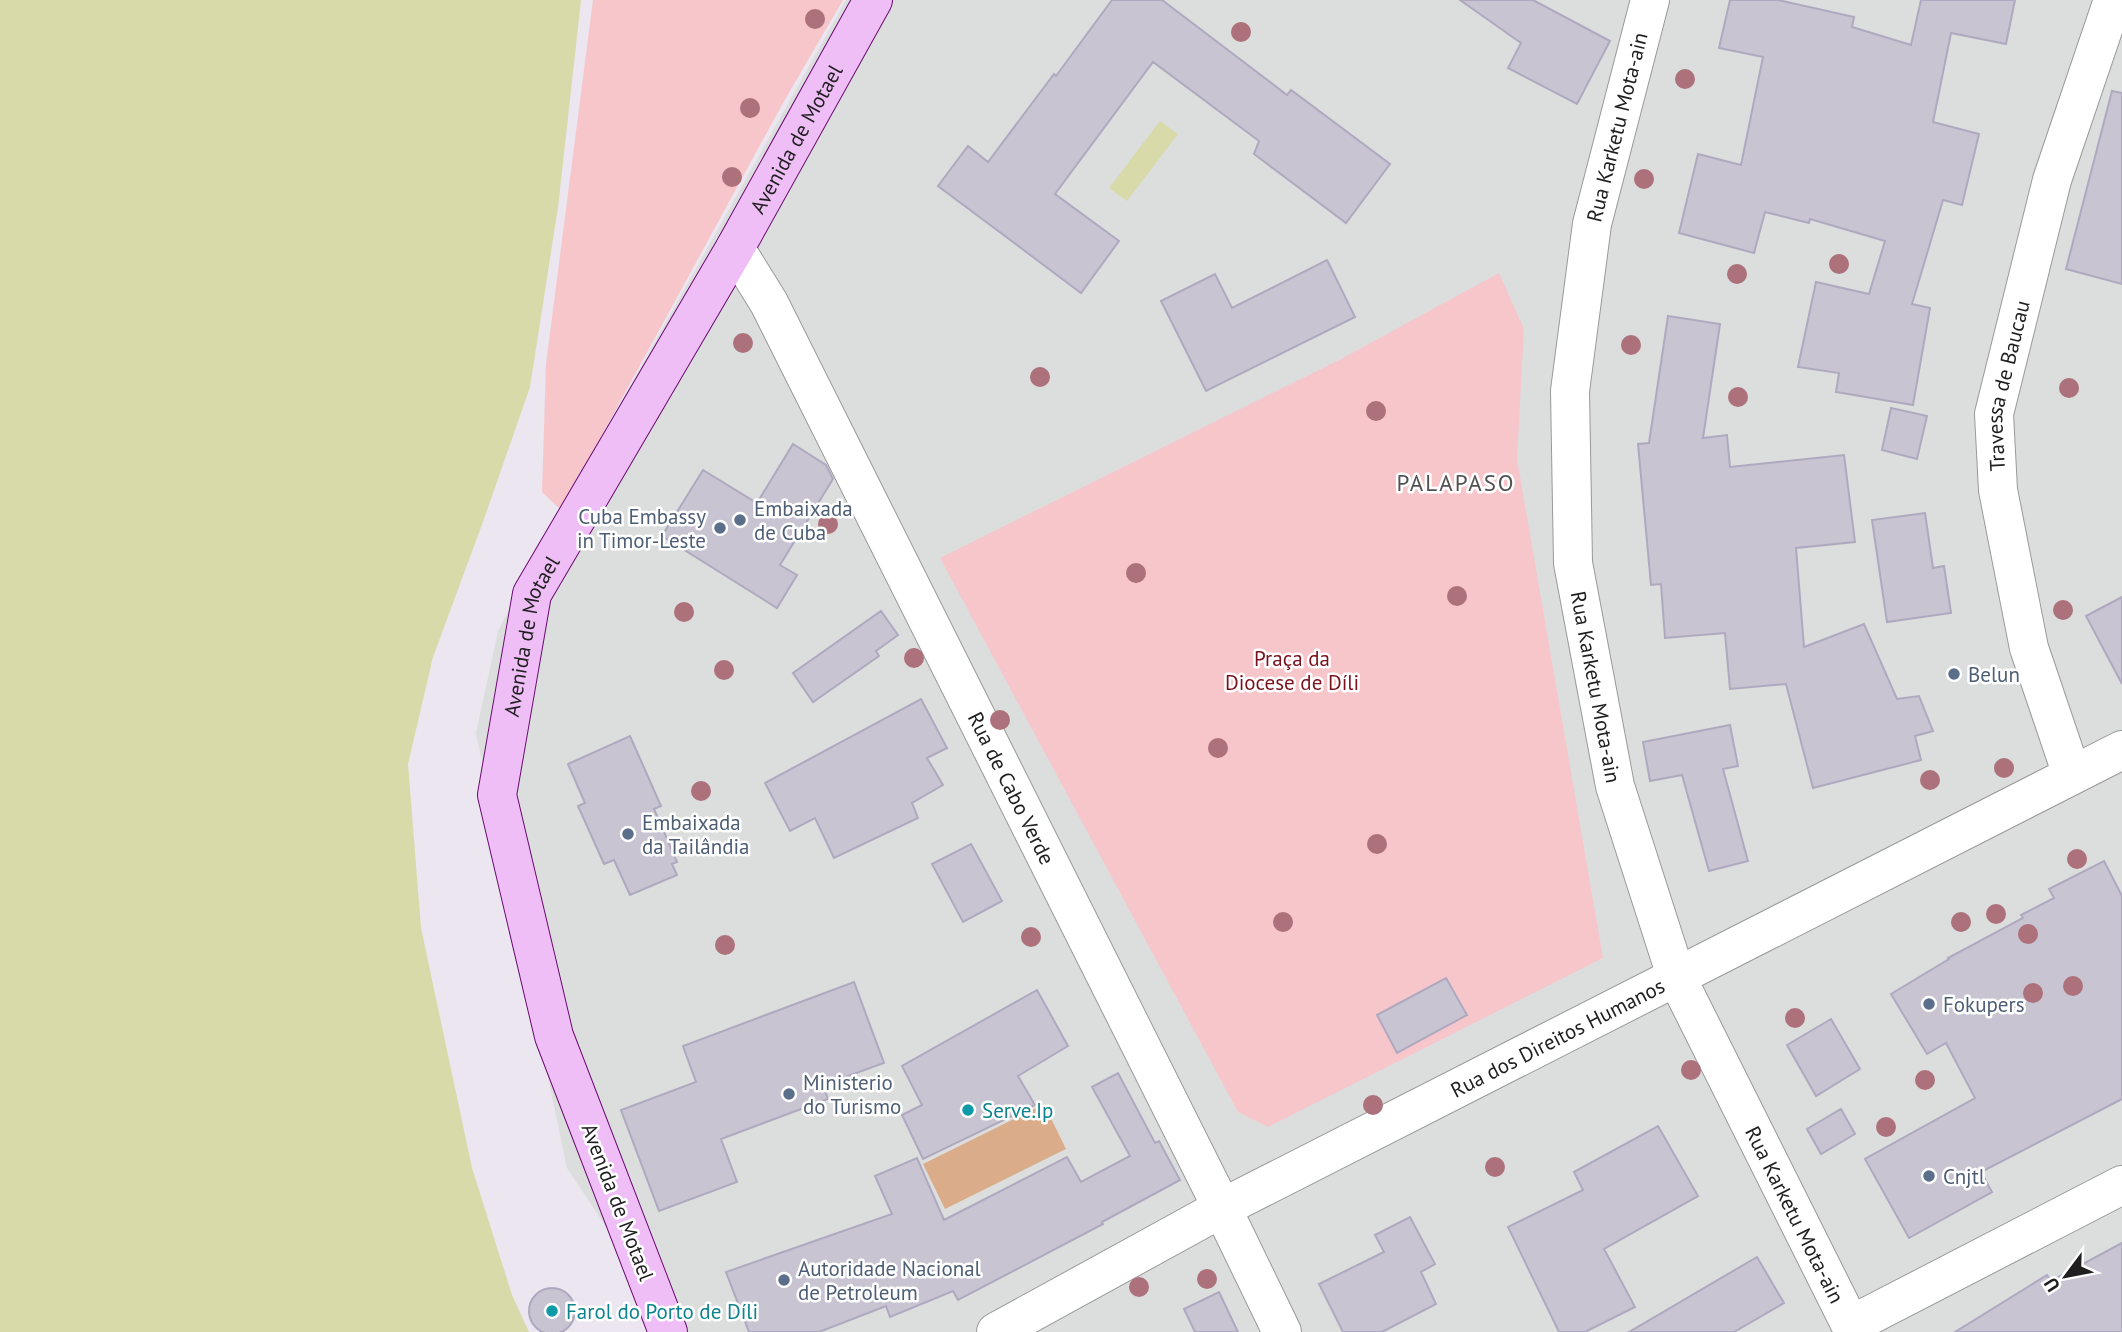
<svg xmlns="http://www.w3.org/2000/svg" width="2122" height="1332" viewBox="0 0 2122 1332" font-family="'PT Sans',sans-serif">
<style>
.residential{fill:#dcdddd}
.park{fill:#f6c6cb}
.pitch{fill:#daac89}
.water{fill:#d8daa9}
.building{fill:#c8c4d2;stroke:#afa9c0;stroke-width:2}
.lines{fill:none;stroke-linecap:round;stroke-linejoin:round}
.minor-casing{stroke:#999;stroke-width:40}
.tertiary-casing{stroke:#999;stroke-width:40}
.secondary-casing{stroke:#6a0b71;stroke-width:40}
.minor{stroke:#fff;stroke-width:38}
.tertiary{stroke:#fff;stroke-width:38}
.secondary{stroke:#efbef6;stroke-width:38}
.tree{fill:#ac717b}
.service-dot{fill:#5c6f8a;stroke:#fff;stroke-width:2.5}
.culture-dot{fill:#0f9aa8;stroke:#fff;stroke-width:2.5}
.labels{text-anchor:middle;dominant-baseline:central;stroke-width:5;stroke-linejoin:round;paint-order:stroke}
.street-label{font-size:21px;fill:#1f1f1f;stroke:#fff}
.service-label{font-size:21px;fill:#4e5e75;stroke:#fff;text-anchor:start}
.park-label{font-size:21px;fill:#79121c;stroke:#fff}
.culture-label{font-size:21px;fill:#0d838f;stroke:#fff;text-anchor:start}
.neighbourhood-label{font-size:23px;letter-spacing:2px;fill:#525252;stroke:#fff}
</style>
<rect width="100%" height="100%" fill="#ebe6ef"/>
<path class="residential" d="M846,0H2122V1332H676L567,1168L476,733L498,631L561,510Z"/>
<path class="park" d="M593,0H843L783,103L561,510L542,492L546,364Z
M1499,273L1524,329L1517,459L1603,958L1268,1127L1238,1112L940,558L1343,358Z"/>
<path class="pitch" d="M1044,1104L1066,1149L945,1209L923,1164Z"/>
<path class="water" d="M0,0H581L558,207L530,387L484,519L433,657L408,764L421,928L472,1168L512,1295L529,1332H0Z
M1160,121L1178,134L1127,201L1109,188Z"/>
<path class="building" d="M1112,0H1162L1287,95L1291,90L1390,164L1346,223L1254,154L1259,141L1153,62L1055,194L1119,241L1081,293L938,186L968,146L988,162L1054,74L1056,76Z
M1460,0H1533L1610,41L1577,104L1508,68L1521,43Z
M1730,0H1778L1854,17L1852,27L1911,45L1921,0H2015L2006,44L1951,33L1933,122L1979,134L1962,205L1943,200L1912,304L1930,308L1913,405L1836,392L1839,373L1798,367L1816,282L1869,294L1885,241L1810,219L1809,223L1765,212L1754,253L1679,233L1698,154L1741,165L1763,57L1719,48Z
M2112,91L2122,93V284L2066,269Z
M1327,260L1355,317L1206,391L1161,301L1215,274L1232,308Z
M1668,316L1720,324L1703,438L1727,435L1730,467L1844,455L1855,542L1796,548L1804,647L1864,624L1897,699L1919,696L1933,731L1915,736L1921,760L1813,788L1786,684L1730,689L1725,633L1665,638L1661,584L1651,585L1638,444L1649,443Z
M1891,408L1927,416L1917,459L1882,450Z
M793,444L826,465L833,479L780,565L797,575L777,608L662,536L703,470L757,503Z
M1925,513L1933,568L1944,566L1951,613L1887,622L1872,520Z
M2122,597V684L2086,616Z
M881,611L898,635L876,651L879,656L813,702L793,673Z
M921,699L947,748L927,758L943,785L912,803L918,818L834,858L815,818L790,831L765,783Z
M1730,725L1738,766L1723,769L1748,861L1709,871L1682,775L1650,781L1643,742Z
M630,736L661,806L654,809L677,862L672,864L677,875L630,895L614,860L604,864L578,806L585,803L568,764Z
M971,844L1002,901L963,922L932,864Z
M2104,861L2122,896V1099L1981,1172L1992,1192L1909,1238L1865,1159L1975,1098L1946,1043L1927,1054L1891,994L1949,959L1948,958L2023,918L2021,915L2054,898L2049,889Z
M1446,978L1467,1015L1397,1053L1377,1015Z
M854,982L884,1063L823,1085L828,1099L721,1139L737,1182L659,1211L621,1110L696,1082L683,1046Z
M1037,990L1068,1046L1018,1076L1035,1105L923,1159L902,1115L922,1105L902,1066Z
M1831,1019L1860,1069L1816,1096L1787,1045Z
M1118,1073L1155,1143L1159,1141L1180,1180L1102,1222L1103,1224L958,1300L953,1291L890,1317L886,1306L819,1332H749L726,1272L892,1214L875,1176L917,1158L944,1220L1067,1157L1081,1182L1130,1156L1092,1087Z
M1841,1109L1855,1134L1821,1154L1807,1129Z
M1658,1126L1698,1196L1604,1249L1635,1307L1585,1332H1559L1508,1227L1583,1190L1574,1172Z
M1410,1217L1435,1264L1421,1272L1436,1304L1382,1332H1343L1319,1284L1384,1252L1375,1235Z
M2122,1243V1332H1955L2047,1275L2051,1281Z
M1757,1257L1784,1303L1734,1332H1629Z
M529 1311a23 23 0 1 1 46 0a23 23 0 1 1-46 0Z
M1219,1292L1238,1332H1195L1184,1309Z"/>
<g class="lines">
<defs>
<g id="minor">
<path id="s1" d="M735,248L769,303L1222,1208L1282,1332"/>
<path id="s2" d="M2072,775L2029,648L1998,490L1994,414L2052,180L2113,0"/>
<path d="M1851,1325L2122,1185"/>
</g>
<g id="tertiary">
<path id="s3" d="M1650,0L1592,224L1570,391L1573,563L1615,786L1676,976L1854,1332"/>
<path id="s4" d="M996,1332L1222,1208L2122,750"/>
</g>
<g id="secondary">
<path id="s5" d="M668,1332L554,1036L497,795L532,594L735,248L873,0"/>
</g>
</defs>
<use href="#minor" class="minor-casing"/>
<use href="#tertiary" class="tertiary-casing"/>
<use href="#secondary" class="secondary-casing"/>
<use href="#minor" class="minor"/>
<use href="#tertiary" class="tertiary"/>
<use href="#secondary" class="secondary"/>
</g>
<g class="tree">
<circle cx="815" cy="19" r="10"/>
<circle cx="1241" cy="32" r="10"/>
<circle cx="1685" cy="79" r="10"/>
<circle cx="750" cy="108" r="10"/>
<circle cx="732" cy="177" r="10"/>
<circle cx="1644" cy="179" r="10"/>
<circle cx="1839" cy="264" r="10"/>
<circle cx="1737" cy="274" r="10"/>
<circle cx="743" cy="343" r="10"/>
<circle cx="1631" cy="345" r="10"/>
<circle cx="1040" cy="377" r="10"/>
<circle cx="2069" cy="388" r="10"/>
<circle cx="1738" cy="397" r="10"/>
<circle cx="1376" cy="411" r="10"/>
<circle cx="828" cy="524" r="10"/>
<circle cx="1136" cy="573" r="10"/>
<circle cx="1457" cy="596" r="10"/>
<circle cx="2063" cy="610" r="10"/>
<circle cx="684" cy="612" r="10"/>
<circle cx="914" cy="658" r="10"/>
<circle cx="724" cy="670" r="10"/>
<circle cx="1000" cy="720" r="10"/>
<circle cx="1218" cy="748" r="10"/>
<circle cx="2004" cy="768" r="10"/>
<circle cx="1930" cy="780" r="10"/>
<circle cx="701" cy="791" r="10"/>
<circle cx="1377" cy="844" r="10"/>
<circle cx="2077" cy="859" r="10"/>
<circle cx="1996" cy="914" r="10"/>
<circle cx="1283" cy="922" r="10"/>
<circle cx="1961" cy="922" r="10"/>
<circle cx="2028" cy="934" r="10"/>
<circle cx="1031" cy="937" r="10"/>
<circle cx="725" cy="945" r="10"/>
<circle cx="2073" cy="986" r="10"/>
<circle cx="2033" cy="993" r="10"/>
<circle cx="1795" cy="1018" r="10"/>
<circle cx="1691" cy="1070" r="10"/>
<circle cx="1925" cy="1080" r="10"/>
<circle cx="1373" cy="1105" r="10"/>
<circle cx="1886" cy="1127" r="10"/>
<circle cx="1495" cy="1167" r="10"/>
<circle cx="1207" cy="1279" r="10"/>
<circle cx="1139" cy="1287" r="10"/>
</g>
<g class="service-dot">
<circle cx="740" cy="520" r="7"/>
<circle cx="720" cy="528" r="7"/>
<circle cx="1954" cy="674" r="7"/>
<circle cx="628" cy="834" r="7"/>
<circle cx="1929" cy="1004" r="7"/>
<circle cx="789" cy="1094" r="7"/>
<circle cx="1929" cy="1176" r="7"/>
<circle cx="784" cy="1280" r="7"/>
</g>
<g class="culture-dot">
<circle cx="968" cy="1110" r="7"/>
<circle cx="552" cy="1311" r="7"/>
</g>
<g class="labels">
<g class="street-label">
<text transform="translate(1617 127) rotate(-76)">Rua Karketu Mota-ain</text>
<text stroke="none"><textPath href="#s5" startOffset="1295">Avenida de Motael</textPath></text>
<text stroke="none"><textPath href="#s2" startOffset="401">Travessa de Baucau</textPath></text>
<text stroke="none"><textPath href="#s5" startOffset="728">Avenida de Motael</textPath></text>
<text stroke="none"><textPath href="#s3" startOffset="698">Rua Karketu Mota-ain</textPath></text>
<text stroke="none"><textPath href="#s1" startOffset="607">Rua de Cabo Verde</textPath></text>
<text stroke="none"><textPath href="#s4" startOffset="634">Rua dos Direitos Humanos</textPath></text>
<text transform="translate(618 1202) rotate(69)">Avenida de Motael</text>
<text stroke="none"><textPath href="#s3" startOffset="1265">Rua Karketu Mota-ain</textPath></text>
</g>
<g class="service-label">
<text x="754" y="508">Embaixada<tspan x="754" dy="24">de Cuba</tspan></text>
<text x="706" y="516" text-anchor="end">Cuba Embassy<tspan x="706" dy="24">in Timor-Leste</tspan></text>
<text x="1968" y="674">Belun</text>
<text x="642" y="822">Embaixada<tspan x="642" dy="24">da Tailândia</tspan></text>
<text x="1943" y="1004">Fokupers</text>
<text x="803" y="1082">Ministerio<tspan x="803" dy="24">do Turismo</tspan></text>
<text x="1943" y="1176">Cnjtl</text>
<text x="798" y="1268">Autoridade Nacional<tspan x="798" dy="24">de Petroleum</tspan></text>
</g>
<g class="park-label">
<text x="1292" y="658">Praça da<tspan x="1292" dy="24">Diocese de Díli</tspan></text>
</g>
<g class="culture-label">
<text x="982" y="1110">Serve.Ip</text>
<text x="566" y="1311">Farol do Porto de Díli</text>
</g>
<g class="neighbourhood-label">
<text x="1456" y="482">PALAPASO</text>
</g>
</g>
<g transform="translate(2066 1276) rotate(238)" stroke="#ffffff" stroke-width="5" paint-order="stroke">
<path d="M0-5L12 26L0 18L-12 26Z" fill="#1f1f1f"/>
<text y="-10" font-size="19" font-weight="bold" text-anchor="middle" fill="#1f1f1f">U</text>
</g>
</svg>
